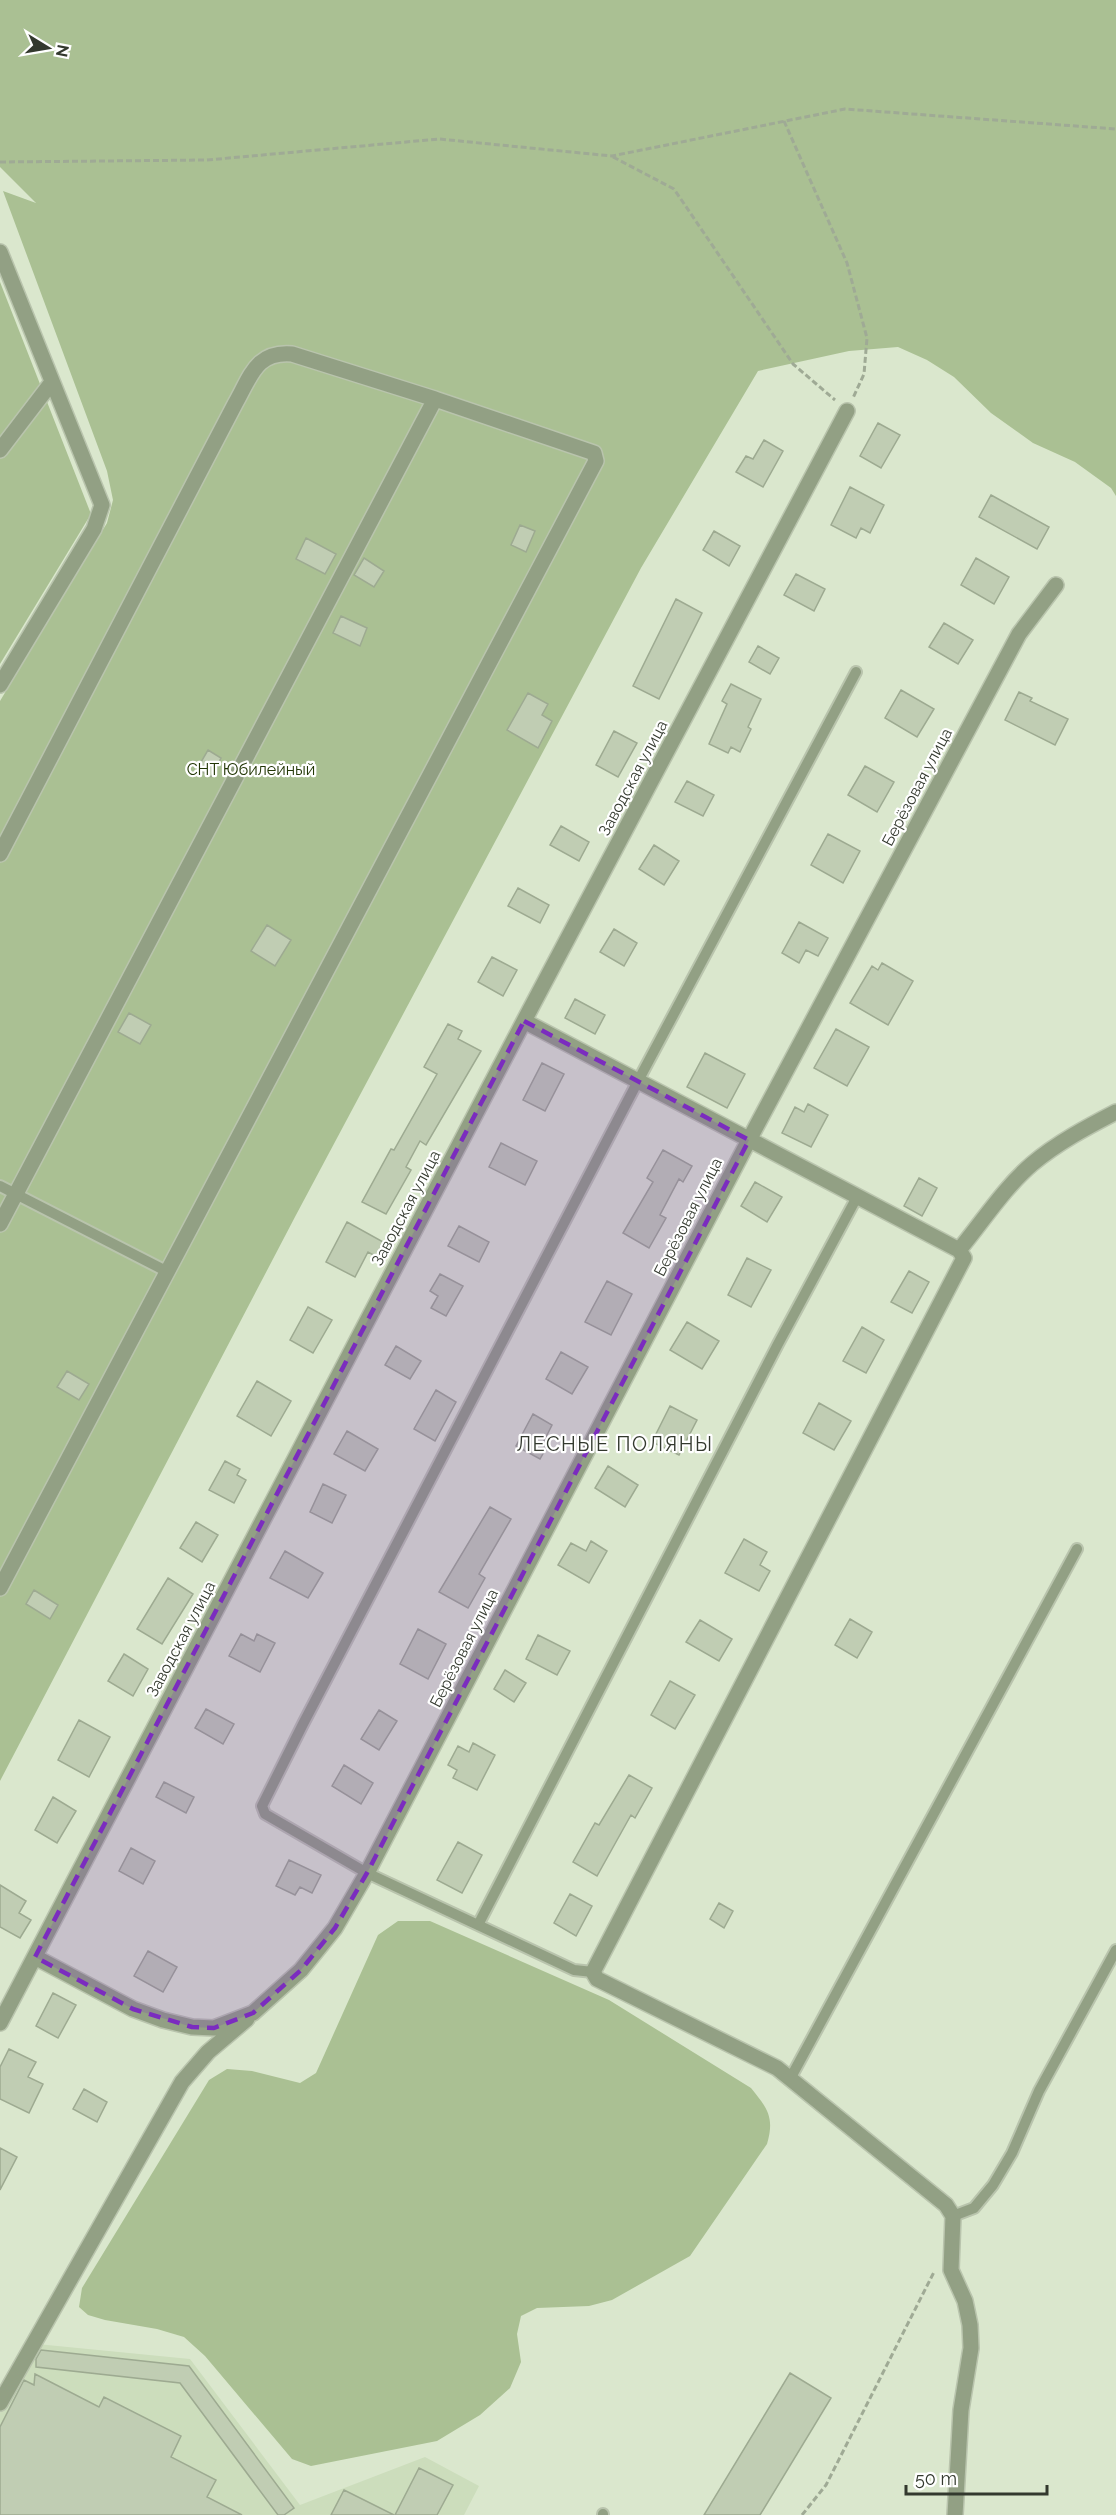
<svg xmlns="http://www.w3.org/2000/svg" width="1116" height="2515" viewBox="0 0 1116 2515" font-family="Raleway,sans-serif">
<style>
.built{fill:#ccddbc}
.green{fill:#aac093}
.building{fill:#c0cdb3;stroke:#9daa91;stroke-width:1.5}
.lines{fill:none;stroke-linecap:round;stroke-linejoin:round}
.lane-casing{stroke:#b9c4ad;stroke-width:14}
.street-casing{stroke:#b9c4ad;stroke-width:18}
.path{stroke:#9faa95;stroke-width:3;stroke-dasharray:6 3;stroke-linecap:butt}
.lane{stroke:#92a084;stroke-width:10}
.street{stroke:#92a084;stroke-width:15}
.marked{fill:#7b2cbf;fill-opacity:0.2;stroke:#7b2cbf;stroke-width:4.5;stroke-dasharray:12 8;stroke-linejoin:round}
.labels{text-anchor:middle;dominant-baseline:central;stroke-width:4.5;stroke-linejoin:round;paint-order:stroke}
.park-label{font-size:16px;fill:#223605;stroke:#fff}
.street-label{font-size:16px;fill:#33392e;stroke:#fff}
.quarter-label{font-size:20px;letter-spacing:1.5px;fill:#33392e;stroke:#fff}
</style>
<rect width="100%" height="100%" fill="#dae7cd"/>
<path class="built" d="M37,2344L190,2359L300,2505L425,2457L479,2486L464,2515H0V2412Z"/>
<path class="green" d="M0,0H1116V496L1111,488L1075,462L1033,443L991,413L954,377L927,360L898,347L849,351L758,371L641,568L296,1215L0,1781V701L107,523L113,500L107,471L3,191L36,203L0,167Z
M0,282L91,514L0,664Z
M398,1921H430L609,2000L751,2088C767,2108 775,2117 767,2144L690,2256L612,2300L589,2306L537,2308L521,2316L517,2334L521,2362L510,2388L480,2415L437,2441L311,2466L292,2459L205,2356L184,2337L157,2329L105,2320L88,2315L79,2307L82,2288L209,2080L227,2069L252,2071L300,2083L316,2073L378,1935Z"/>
<path class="building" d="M878,423L900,435L881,468L860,456Z
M764,440L783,451L763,487L736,472L746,456L753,459Z
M850,487L884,505L870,533L861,528L856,538L831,525Z
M991,495L1049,527L1037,549L979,517Z
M520,525L535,531L526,552L511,545Z
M714,531L740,546L729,566L703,550Z
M306,538L336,554L325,574L296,559Z
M364,558L384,571L374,587L354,575Z
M976,558L1009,577L994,604L961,585Z
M796,574L825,589L814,611L784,595Z
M676,599L702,613L659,699L633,686Z
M341,616L367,628L360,646L333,633Z
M944,623L973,640L958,664L929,647Z
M758,646L779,658L770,674L749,662Z
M731,684L761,699L748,727L751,729L740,752L731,747L728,753L709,744L727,704L722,701Z
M901,690L934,709L917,737L885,718Z
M1019,692L1032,698L1030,701L1068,719L1055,745L1005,720Z
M528,693L548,704L542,715L552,721L538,748L507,730Z
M614,731L637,743L618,777L596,765Z
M208,750L221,758L211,777L197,769Z
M865,766L894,782L877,812L848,795Z
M687,781L714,795L703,816L675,802Z
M561,826L589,842L579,861L550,845Z
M828,834L860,851L843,883L811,865Z
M654,845L679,861L664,885L639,869Z
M518,888L549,905L540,923L508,906Z
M799,922L828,938L818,956L806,950L799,963L782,953Z
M267,925L291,940L275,966L251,951Z
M614,929L637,943L624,966L600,952Z
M492,957L517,970L503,996L478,982Z
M882,963L913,981L888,1025L850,1003L872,966L878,970Z
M575,999L605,1015L595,1034L565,1018Z
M129,1013L151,1025L140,1044L118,1032Z
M448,1024L462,1031L458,1039L481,1051L426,1145L420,1141L406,1167L411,1170L386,1214L362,1202L391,1149L394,1150L437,1074L424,1067Z
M836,1029L869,1047L847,1086L814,1068Z
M705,1053L745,1074L727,1108L687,1087Z
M542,1063L564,1074L545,1111L523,1100Z
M808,1104L828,1115L811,1147L782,1133L795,1107L804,1112Z
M501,1143L537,1161L525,1185L489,1167Z
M663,1150L692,1166L683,1182L679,1179L660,1215L666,1218L649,1248L623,1233L653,1182L647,1178Z
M919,1178L937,1188L922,1216L904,1206Z
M755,1182L782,1197L767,1222L741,1206Z
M347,1222L385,1243L377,1257L368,1252L355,1277L326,1262Z
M459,1226L489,1242L479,1262L448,1246Z
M747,1258L771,1270L751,1307L728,1295Z
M909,1271L929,1282L912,1313L891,1302Z
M440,1274L463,1286L446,1316L431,1308L438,1296L430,1291Z
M607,1281L632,1294L611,1335L585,1322Z
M308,1307L332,1320L313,1353L290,1340Z
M687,1322L719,1341L702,1369L670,1350Z
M862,1327L884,1340L866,1373L843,1361Z
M396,1346L421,1361L410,1379L385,1365Z
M561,1352L588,1367L572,1394L546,1379Z
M67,1371L89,1384L79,1400L57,1387Z
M257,1381L291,1401L271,1436L237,1416Z
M436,1390L456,1402L435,1441L414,1429Z
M819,1403L851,1421L834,1450L803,1433Z
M670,1406L697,1420L679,1455L652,1442Z
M533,1414L552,1425L544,1441L549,1443L540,1459L516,1446Z
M347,1431L378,1449L365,1471L334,1454Z
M225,1461L240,1469L237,1475L246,1480L234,1503L209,1490Z
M608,1466L638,1485L625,1507L595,1488Z
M323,1484L346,1495L332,1523L310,1512Z
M490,1507L511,1519L479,1574L485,1578L468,1608L439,1592Z
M196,1522L218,1535L202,1562L180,1548Z
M744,1539L767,1552L760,1565L770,1571L759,1591L725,1573Z
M591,1541L607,1551L589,1583L558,1565L571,1543L586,1551Z
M285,1551L323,1573L308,1598L270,1578Z
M168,1578L193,1594L162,1644L137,1629Z
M34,1590L58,1605L50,1619L26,1604Z
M850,1619L872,1632L857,1658L835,1645Z
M700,1620L732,1639L719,1661L686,1642Z
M418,1629L446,1644L428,1679L400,1664Z
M241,1634L254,1641L257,1634L275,1643L260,1672L229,1656Z
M538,1635L570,1651L557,1675L526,1659Z
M124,1654L148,1669L133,1696L108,1681Z
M505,1670L526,1683L514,1702L494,1689Z
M670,1681L695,1695L675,1729L651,1715Z
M206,1709L234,1724L223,1744L195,1728Z
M379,1710L397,1721L379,1750L361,1739Z
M79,1720L110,1737L89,1777L58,1760Z
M473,1743L495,1755L477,1790L453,1778L457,1770L448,1765L458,1746L469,1752Z
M344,1765L373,1783L361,1804L332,1786Z
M629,1775L652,1788L635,1818L631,1815L597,1876L573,1862L595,1823L599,1825Z
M164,1782L194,1797L186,1813L156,1797Z
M53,1797L76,1811L57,1843L35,1830Z
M458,1842L482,1855L462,1893L437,1880Z
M131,1848L155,1861L143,1884L119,1871Z
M289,1860L321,1875L312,1893L300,1887L295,1895L276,1886Z
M0,1885L26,1901L19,1913L31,1920L20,1938L0,1927Z
M570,1894L592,1906L576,1936L554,1923Z
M719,1903L733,1911L724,1928L710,1919Z
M148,1951L177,1967L163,1992L134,1976Z
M53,1993L76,2005L58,2038L36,2026Z
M9,2049L36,2062L28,2077L43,2084L29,2113L0,2099V2067Z
M84,2089L107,2102L97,2122L73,2109Z
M0,2148L17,2157L0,2190Z
M41,2350L189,2366L294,2508L284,2515H278L180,2383L36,2367V2359Z
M790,2373L831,2398L760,2515H704Z
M35,2374L99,2407L104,2397L181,2436L171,2457L216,2480L207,2497L242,2515H0V2427L24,2380L34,2385Z
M419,2468L453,2485L437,2515H395Z
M344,2490L394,2515H331Z"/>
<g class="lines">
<defs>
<path id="lane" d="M0,1186L166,1271
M478,1925L778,1344L857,1197
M593,1972L574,1970L367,1873L265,1814L262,1806L303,1724L638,1081L856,672
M790,2079L1077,1549
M953,2216L974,2208L993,2185L1012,2153L1039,2091L1116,1950
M603,2515V2514"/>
<path id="street" d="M0,252L102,505L94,529L0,685
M0,450L52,382
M0,854L235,404C251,376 256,351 292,354L435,399L594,453L596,461L0,1588
M524,1021L959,1250L964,1258L593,1972L597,1979L777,2068L946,2205L953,2216L951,2270L965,2301L970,2325L971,2348L961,2410L955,2515
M0,1224L435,399
M959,1250C983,1221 1004,1188 1032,1164C1057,1143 1087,1127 1116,1112
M35,1957L133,2009L163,2020L192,2027L214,2028L253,2013L301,1970L335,1928L367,1873L749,1140L1019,634L1056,585
M0,2023L524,1021L847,411
M0,2403L182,2082L208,2052L247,2019"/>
</defs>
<use href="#lane" class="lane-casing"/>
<use href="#street" class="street-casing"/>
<path class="path" d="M784,121L847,263L867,338L864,374L853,398
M613,157L674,189L793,364L835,400
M0,162L207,160L439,139L612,156L845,109L1116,129
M802,2515L826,2485L934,2272"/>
<use href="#lane" class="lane"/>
<use href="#street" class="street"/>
</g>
<path class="marked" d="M524,1021L749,1140L367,1873L335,1928L301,1970L253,2013L214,2028L192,2027L133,2009L35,1957Z"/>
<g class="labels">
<g class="park-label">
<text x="251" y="769">СНТ Юбилейный</text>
</g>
<g class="street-label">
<text transform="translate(633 778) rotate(-62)">Заводская улица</text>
<text transform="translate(917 787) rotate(-62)">Берёзовая улица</text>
<text transform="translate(406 1208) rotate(-62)">Заводская улица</text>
<text transform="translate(688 1217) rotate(-63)">Берёзовая улица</text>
<text transform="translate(181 1639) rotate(-62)">Заводская улица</text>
<text transform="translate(464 1648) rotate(-63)">Берёзовая улица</text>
</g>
<g class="quarter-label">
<text x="615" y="1444">ЛЕСНЫЕ ПОЛЯНЫ</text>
</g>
</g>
<g transform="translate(48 48) rotate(101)" stroke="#ffffff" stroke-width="4.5" paint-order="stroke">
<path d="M0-4.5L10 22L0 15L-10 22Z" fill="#33392e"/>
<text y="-9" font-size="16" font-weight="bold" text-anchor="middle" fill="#33392e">N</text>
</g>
<path d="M906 2485v9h141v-9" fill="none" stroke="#33392e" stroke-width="3"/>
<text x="915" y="2485" font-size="18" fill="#33392e" stroke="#ffffff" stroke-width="4.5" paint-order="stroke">50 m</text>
</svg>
